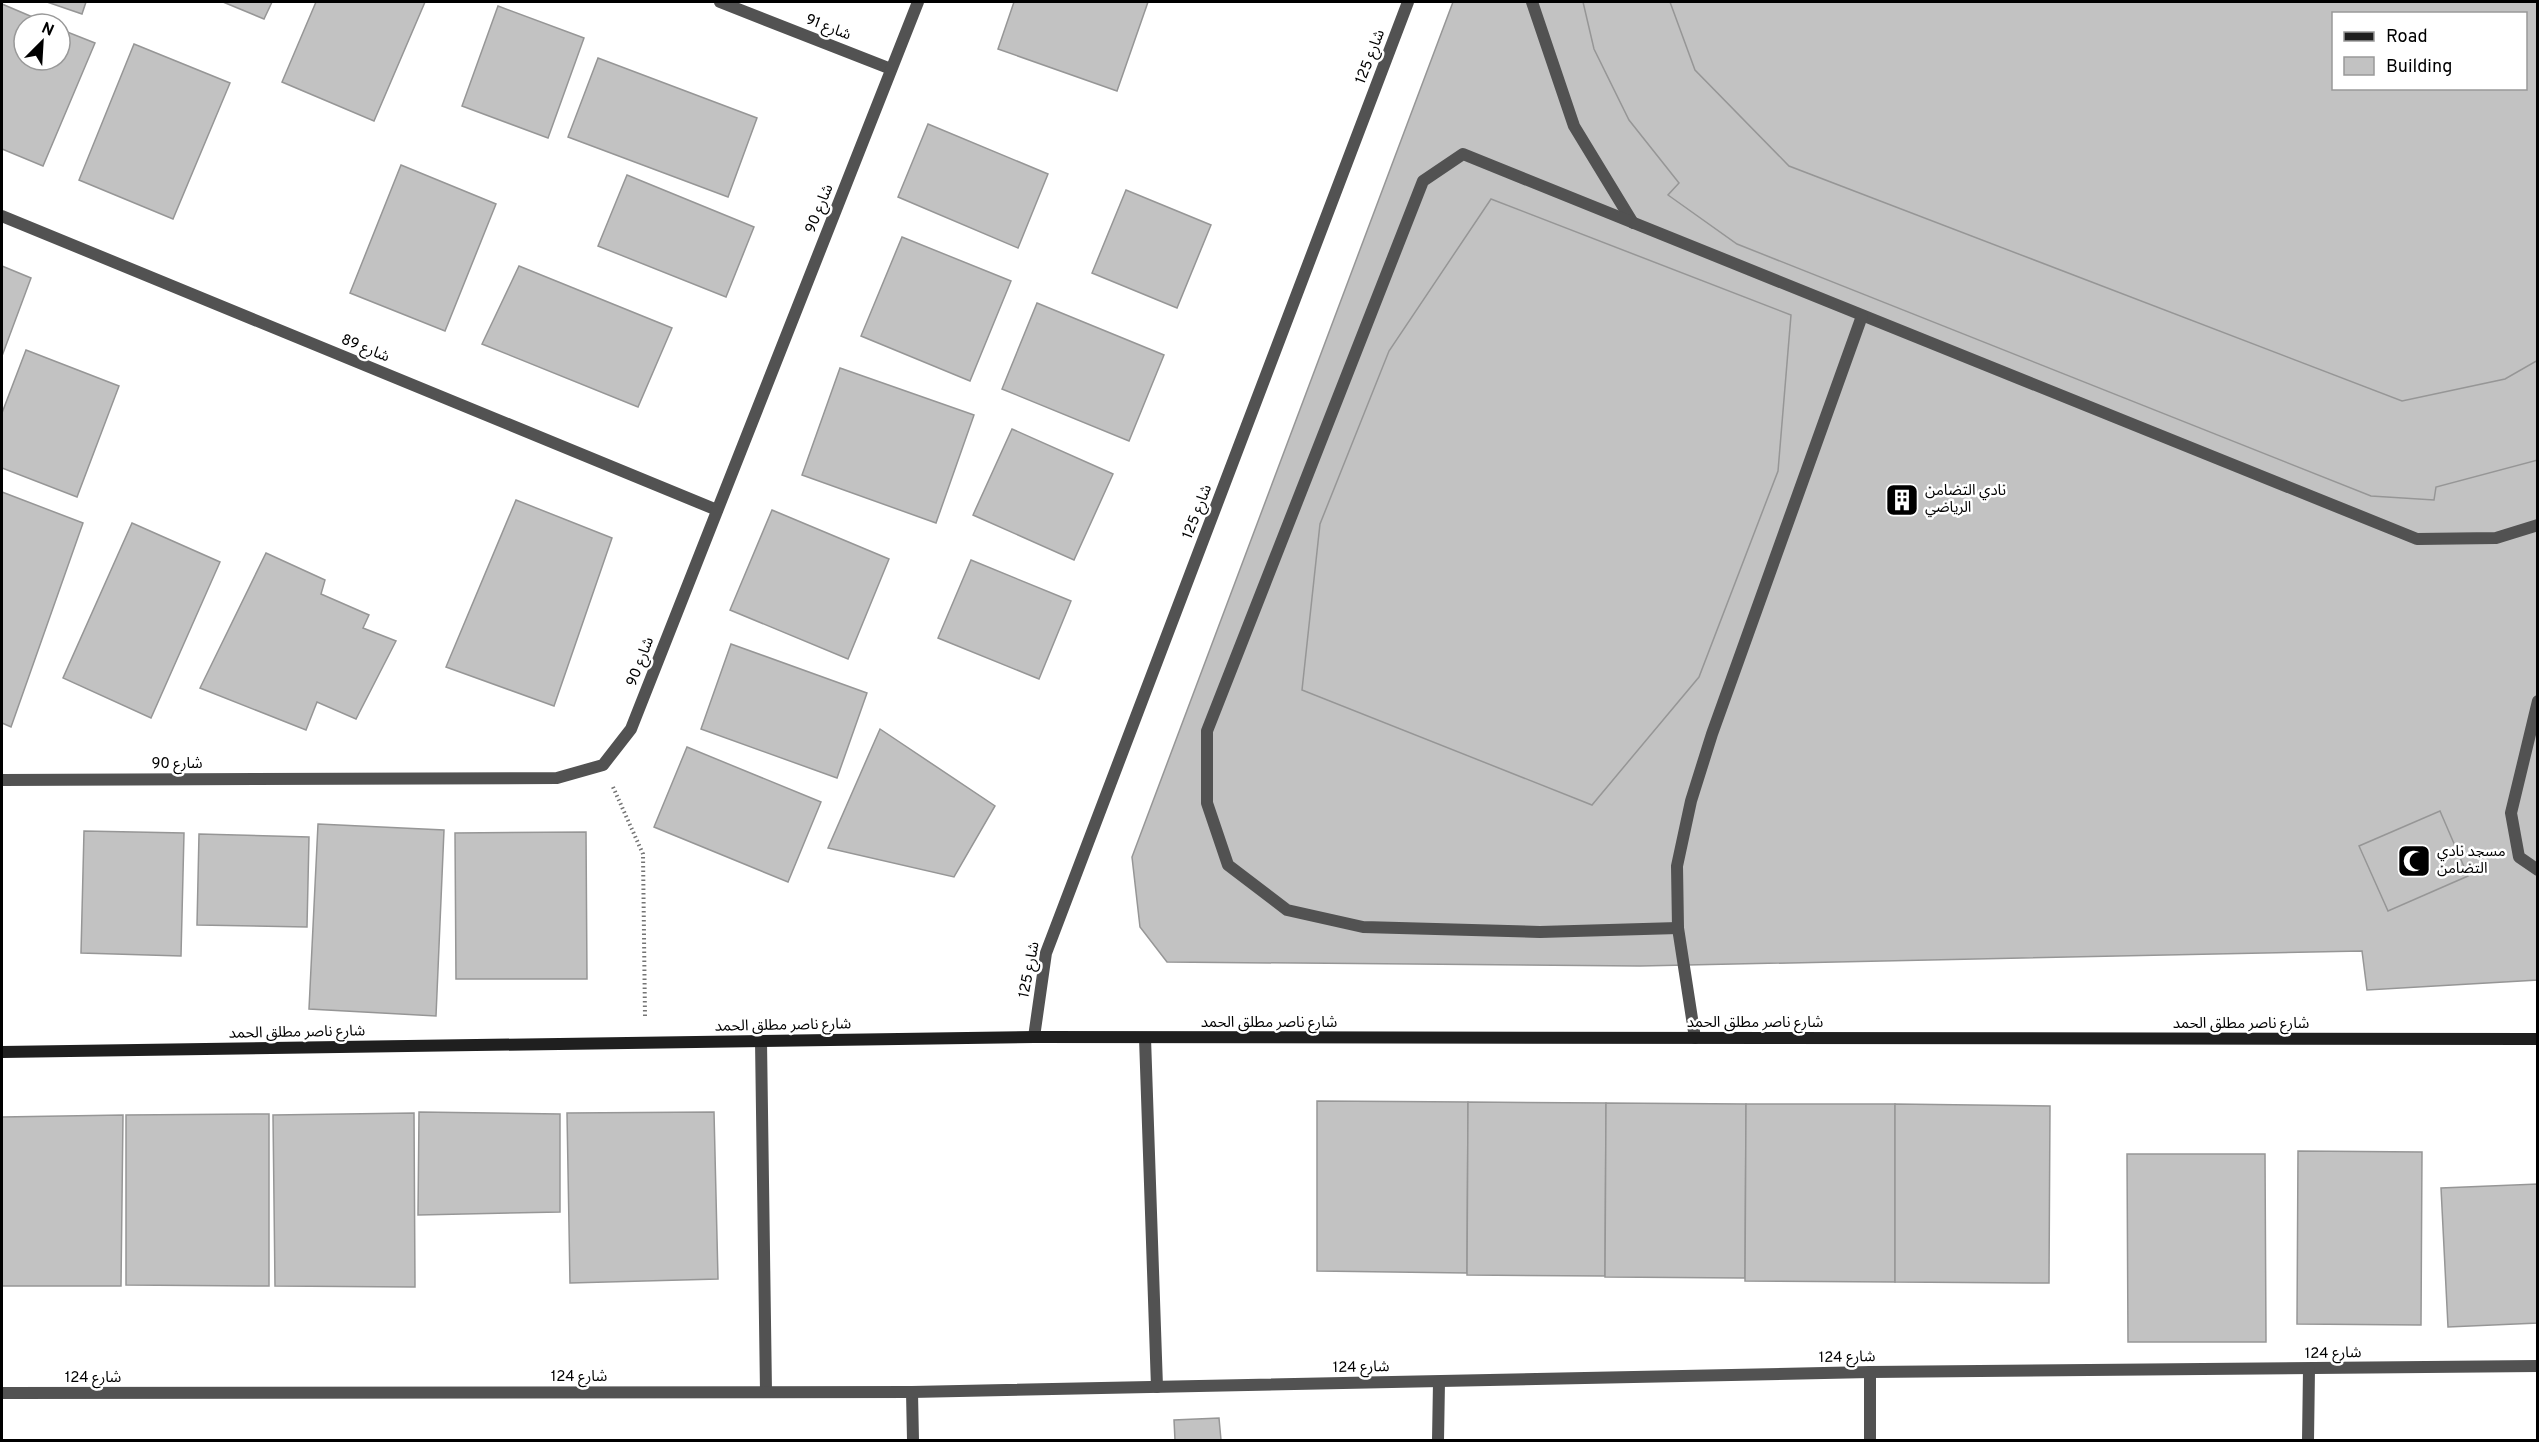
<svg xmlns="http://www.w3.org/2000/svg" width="2539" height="1442" font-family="Overpass,'Noto Sans Arabic',sans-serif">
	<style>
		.building { fill: #c2c2c2; stroke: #969696; stroke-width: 1.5; fill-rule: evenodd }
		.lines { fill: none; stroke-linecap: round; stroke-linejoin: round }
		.path { stroke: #747474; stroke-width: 4; stroke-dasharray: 1.5 3; stroke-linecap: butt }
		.lane { stroke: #525252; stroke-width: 12 }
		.street { stroke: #525252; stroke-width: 12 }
		.secondary { stroke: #1f1f1f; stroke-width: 12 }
		.labels { text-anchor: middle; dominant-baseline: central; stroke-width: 5; stroke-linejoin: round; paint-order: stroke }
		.street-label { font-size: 15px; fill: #000; stroke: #fff }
		.poi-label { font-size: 15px; fill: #000; stroke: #fff; text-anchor: start }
	</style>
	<rect width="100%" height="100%" fill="#fff"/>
	<g class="building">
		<polygon points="47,2 86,2 82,14"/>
		<polygon points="223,2 272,2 264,19"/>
		<polygon points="316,2 425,2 374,121 282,82"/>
		<polygon points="1014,2 1148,2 1117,91 998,49"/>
		<path d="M1453,2H2538V980L2367,990L2362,951L1640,966L1167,962L1140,927L1132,857ZM2334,14H2526V88H2334Z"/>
		<polygon points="1583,2 1670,2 1695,70 1789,166 2402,401 2505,379 2538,360 2538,460 2436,487 2434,500 2371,496 1737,244 1668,195 1679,183 1629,120 1594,49"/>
		<polygon points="2,4 49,24 24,24 24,60 60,60 60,29 95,43 43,166 2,149"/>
		<polygon points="498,6 584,38 548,138 462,106"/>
		<polygon points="134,44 230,83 173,219 79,180"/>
		<polygon points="598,58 757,118 728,197 568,137"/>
		<polygon points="928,124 1048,174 1018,248 898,197"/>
		<polygon points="401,165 496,204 445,331 350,293"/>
		<polygon points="627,175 754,227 726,297 598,246"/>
		<polygon points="1126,190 1211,225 1177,308 1092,273"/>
		<polygon points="1491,199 1791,315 1778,471 1699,677 1592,805 1302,690 1320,524 1389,351"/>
		<polygon points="902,237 1011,281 970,381 861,336"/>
		<polygon points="2,266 31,278 2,356"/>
		<polygon points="519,266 672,328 638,407 482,344"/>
		<polygon points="1037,303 1164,355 1129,441 1002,389"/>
		<polygon points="26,350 119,386 77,497 2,468 2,413"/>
		<polygon points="840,368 974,415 936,523 802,475"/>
		<polygon points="1012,429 1113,474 1074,560 973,515"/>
		<polygon points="2,492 83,523 11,727 2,723"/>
		<polygon points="516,500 612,538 554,706 446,667"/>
		<polygon points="772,510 889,559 848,659 730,610"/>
		<polygon points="132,523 220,562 151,718 63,678"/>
		<polygon points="266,553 325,580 321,594 369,615 363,628 396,641 356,719 317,702 306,730 200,688"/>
		<polygon points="971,560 1071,601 1039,679 938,638"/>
		<polygon points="731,644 867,693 837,778 701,729"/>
		<polygon points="880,729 995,806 954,877 828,848"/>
		<polygon points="687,747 821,802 788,882 654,827"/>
		<polygon points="2440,811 2468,876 2388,911 2359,846"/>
		<polygon points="318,824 444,830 436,1016 309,1009"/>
		<polygon points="84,831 184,833 181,956 81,953"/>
		<polygon points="586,832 587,979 456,979 455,833"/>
		<polygon points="199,834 309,837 307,927 197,925"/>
		<polygon points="1317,1101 1468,1102 1467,1273 1317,1271"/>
		<polygon points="1468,1102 1606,1103 1605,1276 1467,1275"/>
		<polygon points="1606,1103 1746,1104 1745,1278 1605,1277"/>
		<polygon points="1746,1104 1895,1104 1895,1282 1745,1281"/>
		<polygon points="1895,1104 2050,1106 2049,1283 1895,1282"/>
		<polygon points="419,1112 560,1114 560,1212 418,1215"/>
		<polygon points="714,1112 718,1279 570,1283 567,1113"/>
		<polygon points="414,1113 415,1287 275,1286 273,1115"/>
		<polygon points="269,1114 269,1286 126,1285 126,1115"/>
		<polygon points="123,1115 121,1286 2,1286 2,1117"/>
		<polygon points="2298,1151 2422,1152 2421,1325 2297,1324"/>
		<polygon points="2127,1154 2265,1154 2266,1342 2128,1342"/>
		<polygon points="2538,1184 2538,1323 2448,1327 2441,1188"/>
		<polygon points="1219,1418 1221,1440 1175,1440 1174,1420"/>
	</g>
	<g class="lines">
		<polyline class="path" points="613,787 643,854 645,1017"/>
		<g class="lane">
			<polyline points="1532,2 1574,126 1633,223"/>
			<polyline points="2538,701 2511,813 2519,857 2538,870"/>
			<polyline points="1678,928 1540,932 1363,927 1287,910 1228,865 1207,803 1207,731 1423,181 1463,154 2417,539 2496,538 2538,525"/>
			<polyline points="1695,1038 1678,928 1677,866 1691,801 1712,734 1862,316"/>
			<polyline points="761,1041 766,1392"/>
		</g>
		<g class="street">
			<polyline points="720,2 891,69"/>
			<polyline points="2,216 717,510"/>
			<polyline points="2,780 557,778 603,765 631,729 918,2"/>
			<polyline points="1034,1037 1046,953 1408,2"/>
			<polyline points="1145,1038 1157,1387"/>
			<polyline points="912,1392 913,1440"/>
			<polyline points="2,1393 912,1392 1870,1372 2538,1366"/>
			<polyline points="1438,1440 1439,1382"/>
			<polyline points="1870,1440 1870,1372"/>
			<polyline points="2308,1440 2309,1369"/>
		</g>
		<polyline class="secondary" points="2,1052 1034,1037 2538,1039"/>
	</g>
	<defs>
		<symbol id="building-square" viewBox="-11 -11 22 22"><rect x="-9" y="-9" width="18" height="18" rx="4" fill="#000" stroke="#fff"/><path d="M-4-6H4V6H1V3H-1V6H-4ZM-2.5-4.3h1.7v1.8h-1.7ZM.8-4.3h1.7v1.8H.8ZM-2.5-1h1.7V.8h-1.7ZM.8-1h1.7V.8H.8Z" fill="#fff"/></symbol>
		<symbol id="mosque-square" viewBox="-11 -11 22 22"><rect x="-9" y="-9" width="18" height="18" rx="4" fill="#000" stroke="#fff"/><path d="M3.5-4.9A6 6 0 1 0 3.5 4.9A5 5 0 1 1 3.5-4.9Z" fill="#fff"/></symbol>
	</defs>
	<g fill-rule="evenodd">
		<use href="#building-square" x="1883" y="481" width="38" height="38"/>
		<use href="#mosque-square" x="2395" y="842" width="38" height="38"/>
	</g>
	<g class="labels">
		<g class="street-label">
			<text transform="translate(828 28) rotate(21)">شارع 91</text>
			<text transform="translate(1371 57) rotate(-69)">شارع 125</text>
			<text transform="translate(820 209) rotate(-68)">شارع 90</text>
			<text transform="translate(365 349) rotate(22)">شارع 89</text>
			<text transform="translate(1198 512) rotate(-69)">شارع 125</text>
			<text transform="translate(641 662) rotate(-69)">شارع 90</text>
			<text x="177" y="764">شارع 90</text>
			<text transform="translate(1030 970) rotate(-79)">شارع 125</text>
			<text x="1269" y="1023">شارع ناصر مطلق الحمد</text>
			<text x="1755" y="1023">شارع ناصر مطلق الحمد</text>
			<text x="2241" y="1024">شارع ناصر مطلق الحمد</text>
			<text transform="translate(783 1026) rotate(-1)">شارع ناصر مطلق الحمد</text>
			<text transform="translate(297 1033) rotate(-1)">شارع ناصر مطلق الحمد</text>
			<text transform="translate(2333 1354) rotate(-1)">شارع 124</text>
			<text transform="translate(1847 1358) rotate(-1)">شارع 124</text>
			<text transform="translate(1361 1368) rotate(-1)">شارع 124</text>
			<text x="579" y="1377">شارع 124</text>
			<text x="93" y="1378">شارع 124</text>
		</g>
		<g class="poi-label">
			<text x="1925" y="491">نادي التضامن<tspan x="1925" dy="17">الرياضي</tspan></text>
			<text x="2437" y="852">مسجد نادي<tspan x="2437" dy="17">التضامن</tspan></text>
		</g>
	</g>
	<rect width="2539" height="1442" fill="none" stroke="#000000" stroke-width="6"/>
	<rect x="2332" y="12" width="195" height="78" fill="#ffffff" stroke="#999999" stroke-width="1.5"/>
	<rect x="2344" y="32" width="30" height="9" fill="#1f1f1f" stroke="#999999" stroke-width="1.5"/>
	<text x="2386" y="42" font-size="18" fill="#000000">Road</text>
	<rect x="2344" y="57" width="30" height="18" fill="#c2c2c2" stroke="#999999" stroke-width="1.5"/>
	<text x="2386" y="72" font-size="18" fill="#000000">Building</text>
	<g transform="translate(42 42) rotate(24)"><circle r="28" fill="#ffffff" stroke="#999999" stroke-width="1.5"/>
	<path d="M0-4.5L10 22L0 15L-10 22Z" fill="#000000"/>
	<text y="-9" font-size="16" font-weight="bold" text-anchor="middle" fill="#000000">N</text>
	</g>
</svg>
